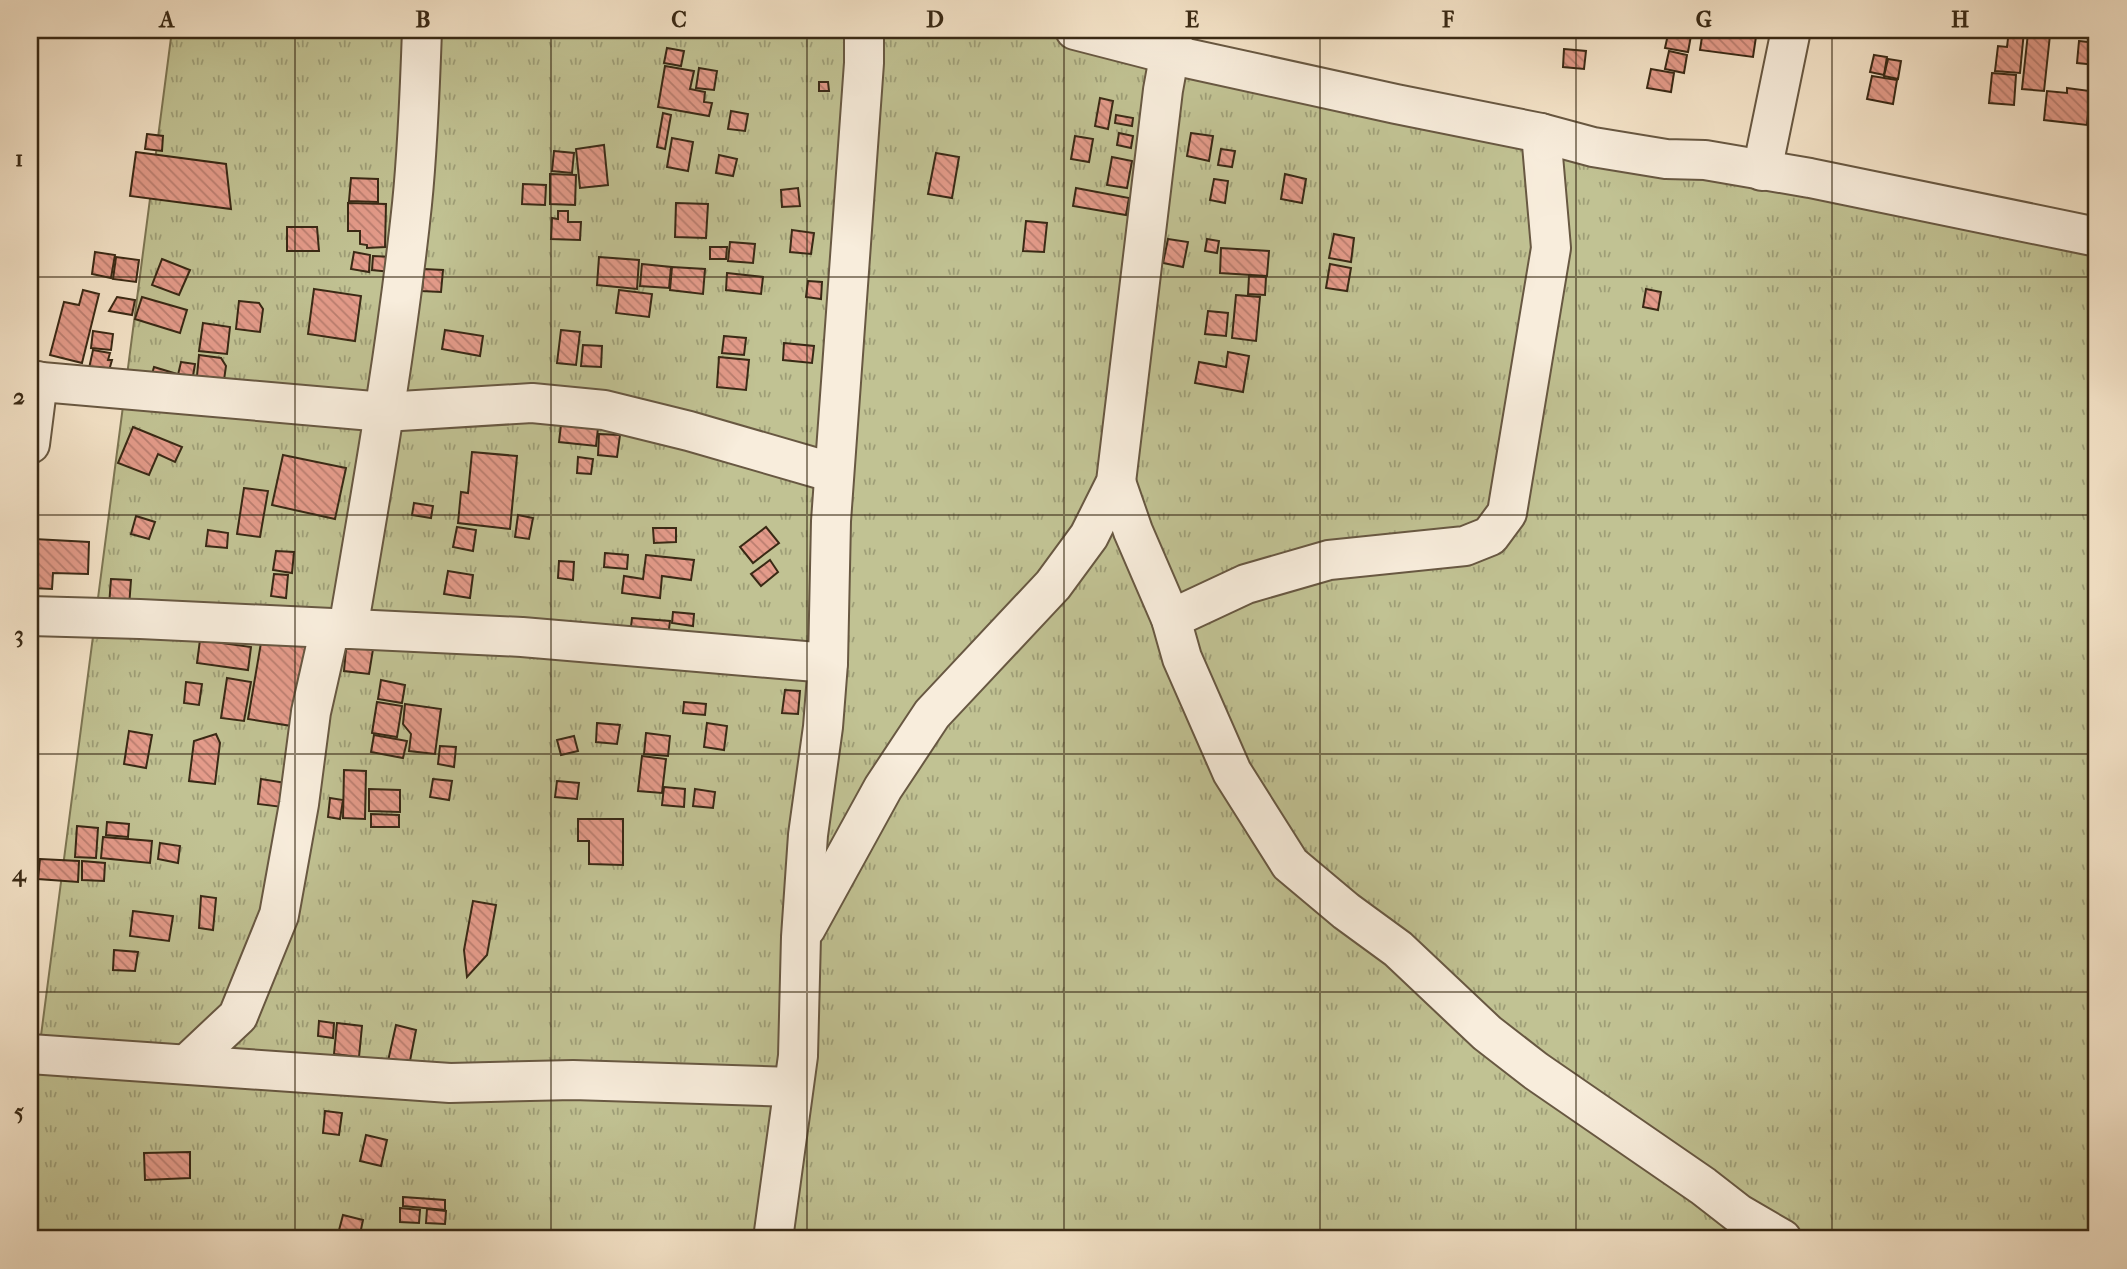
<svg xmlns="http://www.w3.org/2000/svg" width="2127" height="1269" font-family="'IM FELL French Canon',serif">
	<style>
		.grass { fill: url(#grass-tufts); stroke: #7d7654; stroke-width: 2 }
		.building { fill: url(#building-back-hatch); stroke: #392915; stroke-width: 2 }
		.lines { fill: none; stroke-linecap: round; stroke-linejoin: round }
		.minor-casing { stroke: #685842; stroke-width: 42 }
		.minor { stroke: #f8eddc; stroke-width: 38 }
		.grid { fill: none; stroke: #392915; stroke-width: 2; stroke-opacity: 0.55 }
		.neatline { fill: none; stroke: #392915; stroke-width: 2.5 }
		.grid-label { font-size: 23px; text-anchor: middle; font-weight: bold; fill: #392915 }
	</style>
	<defs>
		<pattern id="grass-tufts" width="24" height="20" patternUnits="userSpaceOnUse" patternTransform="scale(1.75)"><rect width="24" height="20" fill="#c1c293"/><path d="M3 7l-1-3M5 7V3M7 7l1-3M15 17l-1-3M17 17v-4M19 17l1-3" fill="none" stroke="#9e9e77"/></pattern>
		<pattern id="building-back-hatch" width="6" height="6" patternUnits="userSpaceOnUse" patternTransform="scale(1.75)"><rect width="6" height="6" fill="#e49b8a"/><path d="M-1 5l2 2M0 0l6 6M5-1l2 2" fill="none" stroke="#ba7e70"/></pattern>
	</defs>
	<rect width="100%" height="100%" fill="#f5e4c9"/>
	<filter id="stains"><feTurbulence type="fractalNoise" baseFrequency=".00286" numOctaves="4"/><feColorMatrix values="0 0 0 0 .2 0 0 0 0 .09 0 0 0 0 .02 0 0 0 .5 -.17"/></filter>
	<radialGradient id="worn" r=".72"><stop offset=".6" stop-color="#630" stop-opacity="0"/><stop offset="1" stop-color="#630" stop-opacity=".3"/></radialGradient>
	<polygon class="grass" points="172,30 1039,30 2097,250 2097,1239 30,1239 30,1120"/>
	<g class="building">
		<polygon points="686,30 715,30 714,35"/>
		<polygon points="1669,30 1692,30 1688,52 1665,48"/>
		<polygon points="1703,30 1757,30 1753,57 1700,50"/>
		<polygon points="2009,30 2024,31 2020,73 1995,71 1998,46 2007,47"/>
		<polygon points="2028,33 2050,35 2044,91 2022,89"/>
		<polygon points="2079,41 2097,43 2097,65 2077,63"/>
		<polygon points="667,48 684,51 681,66 664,63"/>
		<polygon points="1564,49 1586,51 1584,69 1563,67"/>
		<polygon points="1669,51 1687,55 1684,73 1665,69"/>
		<polygon points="1874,55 1887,57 1884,75 1870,72"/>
		<polygon points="1888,59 1901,61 1898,79 1884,76"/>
		<polygon points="665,66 694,71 690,89 705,92 704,102 712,103 709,116 658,107"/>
		<polygon points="699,68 717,71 714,90 696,88"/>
		<polygon points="1651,69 1674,73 1671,92 1647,88"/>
		<polygon points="1992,73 2016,75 2014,105 1989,103"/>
		<polygon points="1872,76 1897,80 1893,104 1867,99"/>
		<polygon points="819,82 828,82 829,91 819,91"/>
		<polygon points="2067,88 2090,91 2087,125 2044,120 2047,91 2067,93"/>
		<polygon points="1100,98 1113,101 1108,129 1095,126"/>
		<polygon points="731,111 748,114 745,131 728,129"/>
		<polygon points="663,113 671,115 665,149 657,147"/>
		<polygon points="1116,115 1133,118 1132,126 1115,123"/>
		<polygon points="1119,133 1133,136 1131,148 1117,145"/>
		<polygon points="1191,133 1213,136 1209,161 1187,156"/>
		<polygon points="147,134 163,136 162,151 145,149"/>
		<polygon points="1075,136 1093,139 1089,162 1071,159"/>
		<polygon points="672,138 693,142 688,171 667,167"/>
		<polygon points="604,145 608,185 580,188 576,149"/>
		<polygon points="1221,149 1235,151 1232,167 1218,165"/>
		<polygon points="554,151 574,153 572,173 552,171"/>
		<polygon points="136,152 226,164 231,209 130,196"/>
		<polygon points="936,153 959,157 952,198 928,194"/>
		<polygon points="719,155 737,159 733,176 716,173"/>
		<polygon points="1112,157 1132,161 1127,188 1107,185"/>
		<polygon points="550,174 576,175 575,205 550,204"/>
		<polygon points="1285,174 1306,179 1302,203 1281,199"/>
		<polygon points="351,178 378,179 378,202 349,201"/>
		<polygon points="1214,179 1228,181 1225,203 1210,200"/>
		<polygon points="523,184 546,185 545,205 522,204"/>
		<polygon points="798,188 800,206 782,207 781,190"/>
		<polygon points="1076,188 1129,198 1126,215 1073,206"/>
		<polygon points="348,203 386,204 385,247 367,248 367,245 360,244 360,231 348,231"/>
		<polygon points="676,203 708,204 706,238 675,237"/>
		<polygon points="558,211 568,211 568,222 581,222 580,240 551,239 552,218 558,219"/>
		<polygon points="1026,221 1047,223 1044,252 1023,251"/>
		<polygon points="287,227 317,227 319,251 287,251"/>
		<polygon points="792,230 814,233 811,254 790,252"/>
		<polygon points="1334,234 1354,238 1351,262 1329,258"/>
		<polygon points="1168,239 1188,242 1183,267 1163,263"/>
		<polygon points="1207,239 1219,241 1217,253 1205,251"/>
		<polygon points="730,242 755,244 753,263 728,261"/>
		<polygon points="710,247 727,247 726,259 710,259"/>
		<polygon points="1221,248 1269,251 1267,276 1220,273"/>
		<polygon points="95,252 115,255 111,278 92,274"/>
		<polygon points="354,252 370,255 369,272 351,269"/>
		<polygon points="373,256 392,257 391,272 372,270"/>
		<polygon points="116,257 139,260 136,282 113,279"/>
		<polygon points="599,257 639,260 637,289 597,285"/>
		<polygon points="162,259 190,270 179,295 152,285"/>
		<polygon points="642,264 671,267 669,288 640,286"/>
		<polygon points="1330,264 1351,268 1347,291 1326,288"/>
		<polygon points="672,267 705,269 703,294 670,290"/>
		<polygon points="424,269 443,270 441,292 422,291"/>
		<polygon points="727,273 763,277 761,294 726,290"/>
		<polygon points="1249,276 1266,277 1265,295 1248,294"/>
		<polygon points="808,281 822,282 821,299 806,297"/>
		<polygon points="314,289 361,296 355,341 308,334"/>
		<polygon points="1646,289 1661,292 1658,310 1643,307"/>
		<polygon points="83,290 99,294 82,363 50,355 64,302 79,305"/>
		<polygon points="619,290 652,294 649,317 616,313"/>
		<polygon points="1236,295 1260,297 1256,341 1232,338"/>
		<polygon points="117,297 135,300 132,315 109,311"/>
		<polygon points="142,297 187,310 180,333 135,319"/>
		<polygon points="239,301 259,303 263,309 260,332 236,329"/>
		<polygon points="1208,311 1228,313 1226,336 1205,334"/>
		<polygon points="203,323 230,327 227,354 199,351"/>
		<polygon points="445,330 483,336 480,356 442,349"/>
		<polygon points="561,330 580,332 576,365 557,363"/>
		<polygon points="93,331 113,334 111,350 91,348"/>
		<polygon points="724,336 746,338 744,355 722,353"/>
		<polygon points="784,343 814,346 812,363 783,360"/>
		<polygon points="583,345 602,346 601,367 581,366"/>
		<polygon points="93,350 110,353 108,360 112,360 108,374 88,373"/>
		<polygon points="1228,352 1249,356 1243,392 1195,383 1199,362 1226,367"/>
		<polygon points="199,355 221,358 226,366 224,380 197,376"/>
		<polygon points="719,357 749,360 746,390 717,387"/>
		<polygon points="181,362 195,364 192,382 177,379"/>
		<polygon points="154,367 177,374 173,388 150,381"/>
		<polygon points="561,425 598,428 596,446 559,442"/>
		<polygon points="133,427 182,447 175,462 158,454 149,475 118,463"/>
		<polygon points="599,434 620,435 617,457 598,455"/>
		<polygon points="472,452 517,456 510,529 458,523 461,492 468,493"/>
		<polygon points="283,455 346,468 335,519 272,505"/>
		<polygon points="578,457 593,459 591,474 577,473"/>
		<polygon points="244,488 268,491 260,537 237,534"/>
		<polygon points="414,503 433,506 431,518 412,515"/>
		<polygon points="518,515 533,518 529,539 515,537"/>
		<polygon points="136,516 155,522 149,539 131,534"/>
		<polygon points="457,527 476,530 473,551 453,547"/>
		<polygon points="766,527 779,543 753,563 740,547"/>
		<polygon points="653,528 676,528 676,542 654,543"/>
		<polygon points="208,530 228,533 227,548 206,546"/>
		<polygon points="34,539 89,542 88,574 53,573 52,589 32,588"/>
		<polygon points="276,551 294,552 292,573 273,570"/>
		<polygon points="605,553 628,555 627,569 604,567"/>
		<polygon points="646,555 694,560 691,580 662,576 660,598 622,593 624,576 643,579"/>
		<polygon points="770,560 778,572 761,586 751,574"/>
		<polygon points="559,561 574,562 573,580 558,578"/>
		<polygon points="448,571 473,575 470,598 444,594"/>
		<polygon points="274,574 288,575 286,598 271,596"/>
		<polygon points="111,579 131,580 129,607 109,606"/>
		<polygon points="673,612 694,614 693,626 672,623"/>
		<polygon points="632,618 670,621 668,637 630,635"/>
		<polygon points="262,637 312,646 298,727 248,719"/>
		<polygon points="347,638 374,643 369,674 344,671"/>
		<polygon points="200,640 251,647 248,670 197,663"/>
		<polygon points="227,678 251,682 244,721 221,718"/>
		<polygon points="381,680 405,685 402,703 378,699"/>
		<polygon points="186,682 202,684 199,705 184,703"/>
		<polygon points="785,690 800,691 798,714 782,713"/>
		<polygon points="377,702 402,706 397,737 372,733"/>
		<polygon points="684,702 706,704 705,715 683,713"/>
		<polygon points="405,704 441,709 435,754 409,751 411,734 403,724"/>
		<polygon points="597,723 620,725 617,744 596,742"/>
		<polygon points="707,723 727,726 724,750 704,747"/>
		<polygon points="129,731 152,735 146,768 124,764"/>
		<polygon points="646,733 670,736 668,756 644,754"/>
		<polygon points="216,734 220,743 215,784 189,781 194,741"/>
		<polygon points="374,735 407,741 403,758 371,752"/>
		<polygon points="574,736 578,751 561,755 557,740"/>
		<polygon points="440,746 456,747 454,767 438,764"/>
		<polygon points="642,756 666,759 662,793 638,791"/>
		<polygon points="344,770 366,771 365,819 343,818"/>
		<polygon points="261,779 286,783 282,807 258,804"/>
		<polygon points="433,779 452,781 449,800 430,797"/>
		<polygon points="557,781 579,783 577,799 555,797"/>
		<polygon points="664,787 685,789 684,807 662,805"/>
		<polygon points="369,789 400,790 400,812 369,811"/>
		<polygon points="695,789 715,792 713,808 693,806"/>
		<polygon points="330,798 343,800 340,819 328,817"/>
		<polygon points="371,814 399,815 399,827 371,827"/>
		<polygon points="578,819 623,819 623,865 589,864 589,841 578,841"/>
		<polygon points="107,822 129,824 128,837 106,835"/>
		<polygon points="77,826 98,828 96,858 75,857"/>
		<polygon points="103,837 152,841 150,863 101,858"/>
		<polygon points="160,843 180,846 178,863 158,859"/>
		<polygon points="40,859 79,861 78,882 38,879"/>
		<polygon points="82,861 105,863 104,881 82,880"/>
		<polygon points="201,896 216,898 213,930 199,928"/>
		<polygon points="473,901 496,905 487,955 467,977 464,950"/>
		<polygon points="133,911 173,916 169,941 130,936"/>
		<polygon points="114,950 138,952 135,971 113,970"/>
		<polygon points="319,1021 334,1023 333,1038 318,1036"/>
		<polygon points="337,1023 362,1026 359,1057 334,1054"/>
		<polygon points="396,1025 416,1030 409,1066 388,1061"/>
		<polygon points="325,1111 342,1113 339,1135 323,1133"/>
		<polygon points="366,1135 387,1140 381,1166 360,1161"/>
		<polygon points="190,1152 190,1178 145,1180 144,1153"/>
		<polygon points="403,1197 445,1200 445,1210 403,1206"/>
		<polygon points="400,1208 420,1210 419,1223 400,1222"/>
		<polygon points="427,1209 446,1211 445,1224 426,1223"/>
		<polygon points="343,1215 363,1220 359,1239 338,1234"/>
	</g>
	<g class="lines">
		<defs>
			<g id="minor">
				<polyline points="1075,30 1168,54 1396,104 1541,133 1593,147 1666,159 1705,160 1810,178 2097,237"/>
				<polyline points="1762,171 1791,30"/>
				<polyline points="30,381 384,412 532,403 604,410 689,431 834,473"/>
				<polyline points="30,444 38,381"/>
				<polyline points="1116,482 1133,531 1171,619 1182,658 1232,772 1290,864 1346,911 1398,949 1487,1033 1536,1071 1703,1186 1739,1214 1782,1239"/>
				<polyline points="30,616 140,619 522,637 828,663"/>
				<polyline points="1171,619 1246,584 1329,560 1465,546 1490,536 1507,513 1551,248 1541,133"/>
				<path d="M348,629C372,488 397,347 412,204C418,146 420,88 422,30"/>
				<polyline points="806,928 883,788 932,714 1053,585 1089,536 1116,482 1163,90 1174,30"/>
				<polyline points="30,1054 450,1083 573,1080 793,1087"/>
				<polyline points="187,1064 238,1016 279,915 299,804 311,712 330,628"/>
				<polyline points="773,1239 798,1056 801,937 808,835 823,727 828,663 831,521 864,63 864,30"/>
			</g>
		</defs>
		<use href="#minor" class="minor-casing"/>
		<use href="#minor" class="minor"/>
	</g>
	<path class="grid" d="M295,30V1239M551,30V1239M807,30V1239M1064,30V1239M1320,30V1239M1576,30V1239M1832,30V1239M30,277H2097M30,515H2097M30,754H2097M30,992H2097"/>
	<rect width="2127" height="1269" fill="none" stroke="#f5e4c9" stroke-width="77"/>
	<rect x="38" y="38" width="2050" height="1192" class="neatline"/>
	<g class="grid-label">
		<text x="167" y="27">A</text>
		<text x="423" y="27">B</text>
		<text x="679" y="27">C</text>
		<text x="935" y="27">D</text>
		<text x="1192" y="27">E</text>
		<text x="1448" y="27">F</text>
		<text x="1704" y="27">G</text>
		<text x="1960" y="27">H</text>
		<text x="19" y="166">1</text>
		<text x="19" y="404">2</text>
		<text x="19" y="642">3</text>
		<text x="19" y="881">4</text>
		<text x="19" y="1119">5</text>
	</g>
	<rect width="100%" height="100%" filter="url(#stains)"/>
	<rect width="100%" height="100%" fill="url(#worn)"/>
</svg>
